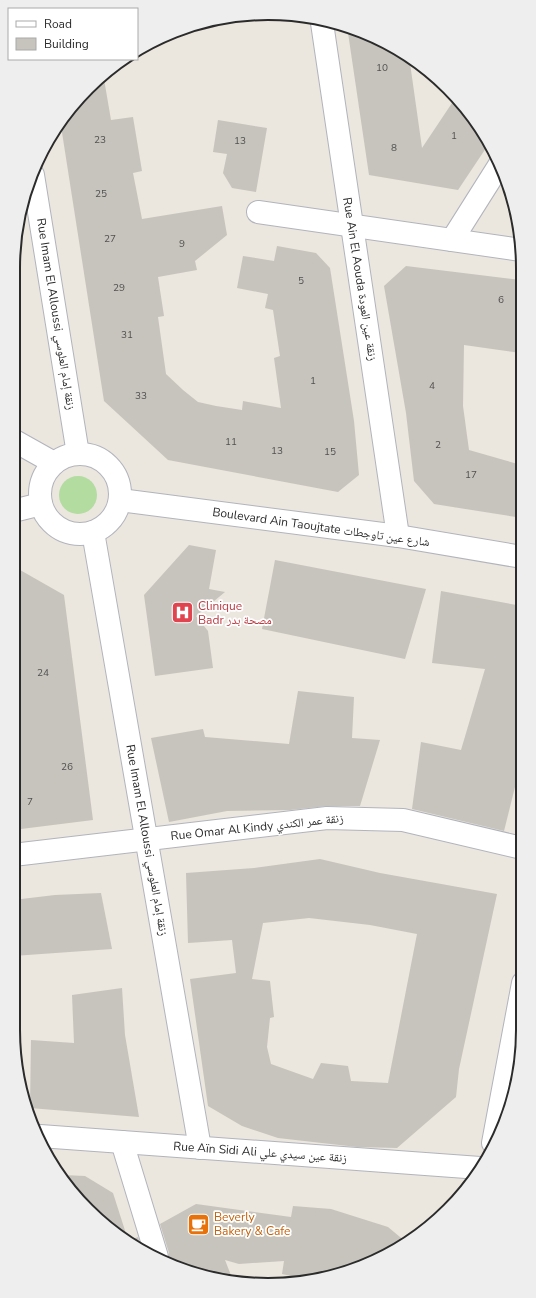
<svg xmlns="http://www.w3.org/2000/svg" width="536" height="1298" font-family="'Nunito Sans','Noto Naskh Arabic',sans-serif">
	<style>
		.green { fill: #b2dca0 }
		.building { fill: #c7c4bd; fill-rule: evenodd }
		.lines { fill: none; stroke-linecap: round; stroke-linejoin: round }
		.minor-casing { stroke: #b2b4bd; stroke-width: 24 }
		.minor { stroke: #fff; stroke-width: 22 }
		.labels { text-anchor: middle; dominant-baseline: central; stroke-width: 3.5; stroke-linejoin: round; paint-order: stroke }
		.number-label { font-size: 10px; fill: #525150 }
		.street-label { font-size: 12px; fill: #2b2b2b; stroke: #fff }
		.health-label { font-size: 12px; fill: #be3a42; stroke: #fff; text-anchor: start }
		.food-label { font-size: 12px; fill: #c56008; stroke: #fff; text-anchor: start }
		.rim { fill: none; stroke: #2b2b2b; stroke-width: 2 }
	</style>
	<rect width="100%" height="100%" fill="#ebe6de"/>
	<circle class="green" cx="78" cy="495" r="19"/>
	<g class="building">
		<polygon points="347,26 409,56 422,148 456,97 460,100 488,145 458,190 369,175"/>
		<polygon points="104,79 111,120 133,117 142,171 133,173 142,219 222,206 227,235 195,261 197,270 158,277 164,316 158,317 166,374 183,390 198,402 216,406 242,410 243,401 281,408 274,358 280,356 273,310 265,308 268,294 237,288 243,256 274,261 277,246 316,253 330,268 354,421 359,475 338,492 168,460 104,401 61,126 76,100"/>
		<polygon points="218,120 267,128 256,192 232,188 223,173 227,154 213,152"/>
		<polygon points="406,266 521,280 521,353 464,345 463,406 469,450 521,465 522,518 434,504 414,481 406,413 384,286"/>
		<polygon points="189,545 216,550 209,589 225,592 196,616 208,631 213,668 155,676 144,595"/>
		<polygon points="275,560 426,589 405,659 262,629"/>
		<polygon points="13,566 64,595 93,820 13,830 13,773 20,772 13,720"/>
		<polygon points="441,591 522,606 522,759 504,831 412,809 421,742 461,750 485,669 432,663"/>
		<polygon points="298,691 354,697 352,738 380,740 360,806 327,806 290,810 227,811 169,822 151,738 203,729 205,737 289,744"/>
		<path d="M320,859L380,873L497,894L459,1069L456,1097L397,1148L357,1147L278,1138L242,1126L208,1106L190,979L236,973L232,940L188,943L186,873L254,868ZM309,918L370,925L417,934L388,1083L351,1081L348,1066L321,1063L313,1079L271,1064L267,1047L270,1018L274,1017L270,981L252,979L263,923Z"/>
		<polygon points="101,893 112,949 13,956 13,900 55,895"/>
		<polygon points="122,988 125,1035 139,1117 30,1108 31,1040 74,1043 72,995"/>
		<polygon points="63,1175 85,1176 113,1193 128,1240 76,1198"/>
		<polygon points="196,1204 291,1217 293,1206 331,1209 388,1227 406,1242 396,1251 318,1280 309,1280 282,1274 284,1261 239,1264 225,1260 234,1283 169,1261 169,1253 160,1224"/>
		<polygon points="138,1237 142,1251 129,1241"/>
	</g>
	<g class="lines">
		<defs>
			<g id="minor">
				<polyline points="322,23 398,536"/>
				<polyline points="33,175 78,454"/>
				<polyline points="258,212 521,250"/>
				<polyline points="452,240 500,164"/>
				<polyline points="13,440 54,463"/>
				<circle cx="80" cy="494" r="40"/>
				<polyline points="120,500 398,536 522,557"/>
				<polyline points="13,511 41,504"/>
				<polyline points="93,532 200,1148"/>
				<polyline points="13,855 327,818 403,820 522,848"/>
				<polyline points="40,1136 480,1168"/>
				<polyline points="122,1142 157,1257"/>
				<polyline points="493,1143 523,983"/>
			</g>
		</defs>
		<use href="#minor" class="minor-casing"/>
		<use href="#minor" class="minor"/>
	</g>
	<defs>
		<symbol id="hospital-square" viewBox="-11 -11 22 22"><rect x="-9" y="-9" width="18" height="18" rx="4" fill="#e0444e" stroke="#fff"/><path d="M-5-5h3v3.5h4V-5h3V5h-3V1.5h-4V5h-3Z" fill="#fff"/></symbol>
		<symbol id="cafe-square" viewBox="-11 -11 22 22"><rect x="-9" y="-9" width="18" height="18" rx="4" fill="#e8710a" stroke="#fff"/><path d="M-5.5-4.5H6V0H3Q3 3.5 0 3.5H-2.5Q-5.5 3.5-5.5 0ZM3-3.2v2h1.7v-2ZM-6 4.5H4V6H-6Z" fill="#fff"/></symbol>
	</defs>
	<g fill-rule="evenodd">
		<use href="#hospital-square" x="170" y="600" width="25" height="25"/>
		<use href="#cafe-square" x="186" y="1212" width="25" height="25"/>
	</g>
	<g class="labels">
		<g class="number-label">
			<text x="382" y="68">10</text>
			<text x="454" y="136">1</text>
			<text x="100" y="140">23</text>
			<text x="240" y="141">13</text>
			<text x="394" y="148">8</text>
			<text x="101" y="194">25</text>
			<text x="110" y="239">27</text>
			<text x="182" y="244">9</text>
			<text x="301" y="281">5</text>
			<text x="119" y="288">29</text>
			<text x="501" y="300">6</text>
			<text x="127" y="335">31</text>
			<text x="313" y="381">1</text>
			<text x="432" y="386">4</text>
			<text x="141" y="396">33</text>
			<text x="231" y="442">11</text>
			<text x="438" y="445">2</text>
			<text x="277" y="451">13</text>
			<text x="330" y="452">15</text>
			<text x="471" y="475">17</text>
			<text x="43" y="673">24</text>
			<text x="67" y="767">26</text>
			<text x="30" y="802">7</text>
		</g>
		<g class="street-label">
			<text transform="translate(360 279) rotate(81)">Rue Ain El Aouda زنقة عين العودة</text>
			<text transform="translate(56 314) rotate(81)">Rue Imam El Alloussi زنقة إمام العلوسي</text>
			<text transform="translate(321 527) rotate(8)">Boulevard Ain Taoujtate شارع عين تاوجطات</text>
			<text transform="translate(257 827) rotate(-6)">Rue Omar Al Kindy زنقة عمر الكندي</text>
			<text transform="translate(147 840) rotate(80)">Rue Imam El Alloussi زنقة إمام العلوسي</text>
			<text transform="translate(260 1152) rotate(4)">Rue Aïn Sidi Ali زنقة عين سيدي علي</text>
		</g>
		<g class="health-label">
			<text x="198" y="606">Clinique<tspan x="198" dy="14">Badr مصحة بدر</tspan></text>
		</g>
		<g class="food-label">
			<text x="214" y="1217">Beverly<tspan x="214" dy="14">Bakery &amp; Cafe</tspan></text>
		</g>
	</g>
	<path d="M0 0H536V1298H0ZM268 20H268A248 248 0 0 1 516 268V1030A248 248 0 0 1 268 1278H268A248 248 0 0 1 20 1030V268A248 248 0 0 1 268 20Z" fill="#eee" fill-rule="evenodd"/>
	<path class="rim" d="M268 20H268A248 248 0 0 1 516 268V1030A248 248 0 0 1 268 1278H268A248 248 0 0 1 20 1030V268A248 248 0 0 1 268 20Z"/>
	<rect x="8" y="8" width="130" height="52" fill="#ffffff" stroke="#aaaaaa"/>
	<rect x="16" y="21" width="20" height="6" fill="#ffffff" stroke="#aaaaaa"/>
	<text x="44" y="28" font-size="12" fill="#2b2b2b">Road</text>
	<rect x="16" y="38" width="20" height="12" fill="#c7c4bd" stroke="#aaaaaa"/>
	<text x="44" y="48" font-size="12" fill="#2b2b2b">Building</text>
</svg>
